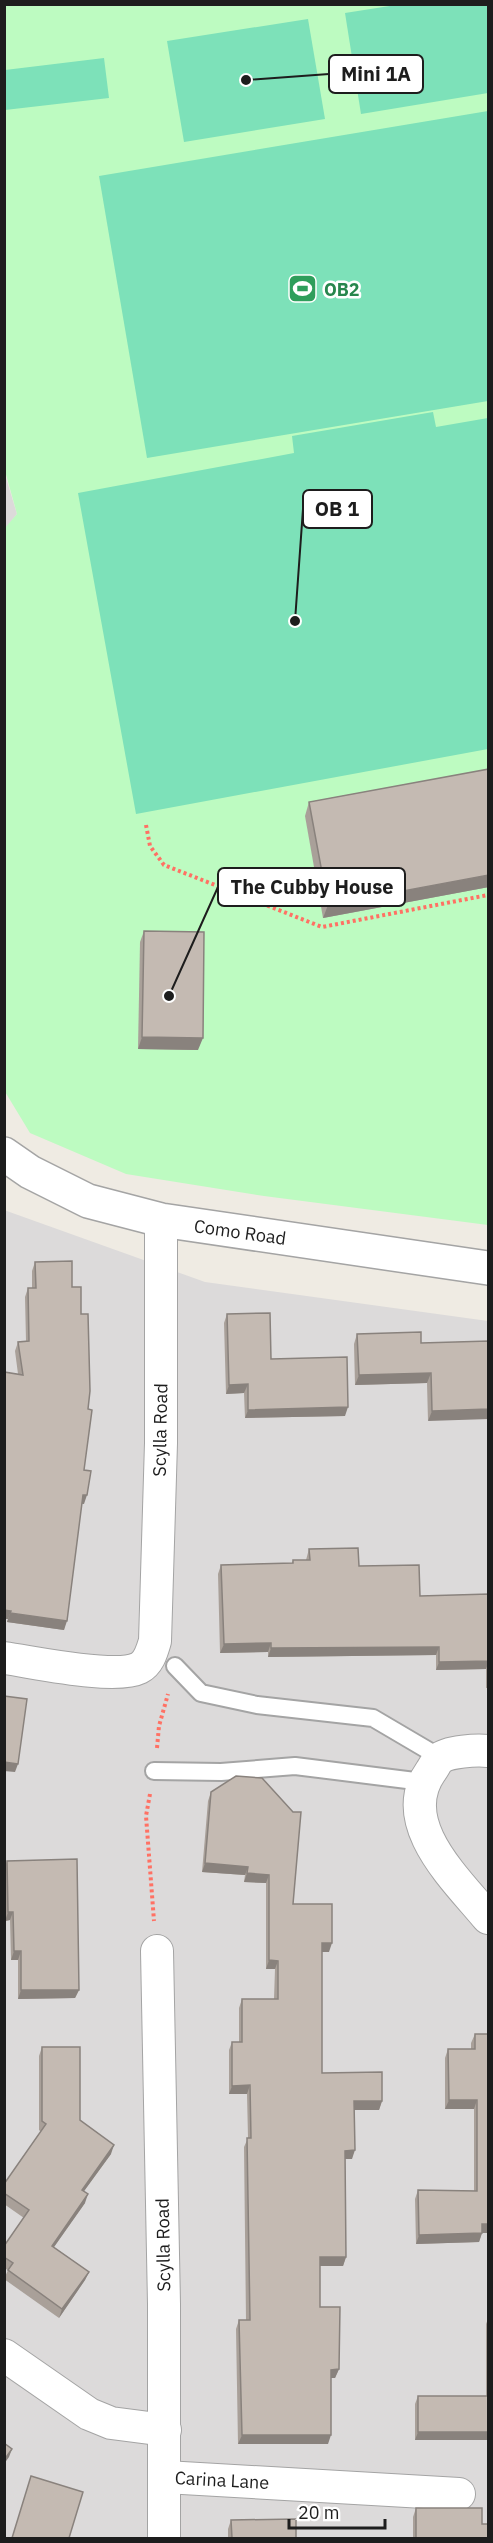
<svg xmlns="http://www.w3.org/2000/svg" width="493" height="2543" font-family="'IBM Plex Sans',sans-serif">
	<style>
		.residential { fill: #dcdada }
		.park { fill: #bdfbc1 }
		.pitch { fill: #7de1b9 }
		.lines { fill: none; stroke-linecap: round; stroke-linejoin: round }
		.service-casing { stroke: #a4a4a4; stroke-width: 20 }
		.minor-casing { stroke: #a4a4a4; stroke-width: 34 }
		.tertiary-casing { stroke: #a4a4a4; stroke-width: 36 }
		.path { stroke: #ff7164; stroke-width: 4; stroke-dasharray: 3 3; stroke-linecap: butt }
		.service { stroke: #fff; stroke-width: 16 }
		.minor { stroke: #fff; stroke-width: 32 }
		.tertiary { stroke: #fff; stroke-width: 33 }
		.wall { fill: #a9a099 }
		.shaded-wall { fill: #89827d }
		.building { fill: #c4bab2; stroke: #89827d; stroke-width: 1.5 }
		.labels { text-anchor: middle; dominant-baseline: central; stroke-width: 5; stroke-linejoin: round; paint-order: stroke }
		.leisure-label { font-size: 18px; font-weight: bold; fill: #27864d; stroke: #fff; text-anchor: start }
		.street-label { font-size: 18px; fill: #1d1d1d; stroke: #fff }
		.leader { fill: none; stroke: #1d1d1d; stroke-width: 2 }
		.callout-dot { fill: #1d1d1d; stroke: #fff; stroke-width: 2 }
		.callout { fill: #fff; stroke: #1d1d1d; stroke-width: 2 }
		.callout-label { font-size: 20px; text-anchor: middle; font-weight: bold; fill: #1d1d1d }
	</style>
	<rect width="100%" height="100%" fill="#efebe3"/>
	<g class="residential">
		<polygon points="4,471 17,514 5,529 4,529"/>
		<polygon points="4,1210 205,1282 488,1321 488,2538 5,2538"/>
	</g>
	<polygon class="park" points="5,5 488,5 488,1225 264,1196 126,1174 30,1133 4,1090 4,529 17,514 5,471"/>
	<g class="pitch">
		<polygon points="396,5 488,5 488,93 361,114 345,13"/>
		<polygon points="308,19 325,119 184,142 167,41"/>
		<polygon points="104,58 109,98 5,110 5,70"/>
		<polygon points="488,111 488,401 147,458 99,176"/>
		<polygon points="433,412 436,427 488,418 488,749 136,814 78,493 294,453 292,436"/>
	</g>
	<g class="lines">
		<defs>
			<g id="service">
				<polyline points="175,1666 201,1693 257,1705 373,1718 441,1758"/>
				<polyline points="154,1771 221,1772 295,1766 423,1782"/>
			</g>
			<g id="minor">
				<path d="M4,1658C34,1662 115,1680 139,1668C149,1663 152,1651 155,1641L161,1443V1220"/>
				<path d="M488,1751C477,1750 448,1751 439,1759C436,1762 434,1767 431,1771C394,1823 457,1880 488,1918"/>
				<polyline points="157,1951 164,2304 164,2538"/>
				<polyline points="4,2355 89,2414 111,2423 165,2430"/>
				<polyline points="165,2477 459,2494"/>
			</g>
			<polyline id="tertiary" points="4,1154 30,1172 88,1201 161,1220 488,1268"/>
		</defs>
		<use href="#service" class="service-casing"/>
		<use href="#minor" class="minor-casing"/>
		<use href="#tertiary" class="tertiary-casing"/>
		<g class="path">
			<polyline points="146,825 150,846 164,865 322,927 488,895"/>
			<polyline points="157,1748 159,1726 168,1694"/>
			<polyline points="150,1794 146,1816 154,1921"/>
		</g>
		<use href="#service" class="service"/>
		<use href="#minor" class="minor"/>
		<use href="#tertiary" class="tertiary"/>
	</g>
	<g class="wall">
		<polygon points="489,769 489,887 323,918 305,816 309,802"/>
		<polygon points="144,931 198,1050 138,1049 140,942"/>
		<polygon points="35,1262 72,1287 81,1314 88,1409 84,1470 84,1504 82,1504 64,1630 7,1622 8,1619 4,1619 4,1372 18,1374 15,1351 18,1342 26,1341 25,1297 28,1288 32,1288 32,1271"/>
		<polygon points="227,1314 271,1359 345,1416 245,1418 244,1393 226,1394 224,1323"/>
		<polygon points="357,1334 421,1343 489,1341 428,1421 427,1383 355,1385 354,1344"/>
		<polygon points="309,1549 359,1566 420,1596 489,1594 489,1688 486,1688 486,1669 436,1670 436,1655 268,1657 268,1652 220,1653 218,1574 221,1565 292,1563 293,1560 306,1560"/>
		<polygon points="211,1792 329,1952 322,1952 322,2073 382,2101 379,2110 354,2110 352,2159 345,2159 346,2257 343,2266 320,2266 320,2307 339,2369 335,2378 331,2378 328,2444 238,2444 236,2329 239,2320 246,2320 244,2147 248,2138 247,2094 229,2094 229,2050 232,2042 239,2042 239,2008 242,1999 274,1999 275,1969 266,1969 266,1883 244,1882 245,1875 202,1872 208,1801"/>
		<polygon points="7,1861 79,1990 75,1998 18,1999 18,1960 11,1960 10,1920 5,1921 4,1869"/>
		<polygon points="475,2034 489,2233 482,2233 479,2242 416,2244 415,2199 418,2190 474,2191 474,2109 445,2109 445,2058 448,2049 471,2049 471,2043"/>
		<polygon points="42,2047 80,2120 111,2154 84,2191 85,2203 54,2247 89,2272 85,2280 59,2318 4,2279 8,2270 4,2268 4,2246 24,2218 4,2204 4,2184 41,2132 39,2130 39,2056"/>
		<polygon points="489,2316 489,2440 415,2440 415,2404 418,2396 486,2396 486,2324"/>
		<polygon points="416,2508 482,2524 489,2538 413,2538 413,2517"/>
		<polygon points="231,2520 296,2538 228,2538 228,2529"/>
	</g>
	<g class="shaded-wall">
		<polygon points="489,875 489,887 323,918 328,905"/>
		<polygon points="142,1037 203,1038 198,1050 138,1049"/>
		<polygon points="431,1373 427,1383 355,1385 359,1375"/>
		<polygon points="248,1384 244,1393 226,1394 229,1385"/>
		<polygon points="348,1407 345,1416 245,1418 248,1410"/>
		<polygon points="489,1409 489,1419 428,1421 432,1411"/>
		<polygon points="83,1495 87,1495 84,1504 80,1503"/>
		<polygon points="4,1610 11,1611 8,1619 4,1619"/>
		<polygon points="10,1613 67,1621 64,1630 7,1622"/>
		<polygon points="271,1643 268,1652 220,1653 224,1644"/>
		<polygon points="439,1647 436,1655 268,1657 271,1648"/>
		<polygon points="489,1661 486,1669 436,1670 439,1662"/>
		<polygon points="4,1762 18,1764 15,1772 4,1771"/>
		<polygon points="205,1863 248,1867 245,1875 202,1872"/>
		<polygon points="247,1873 269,1875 266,1883 244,1882"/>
		<polygon points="8,1912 13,1912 10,1920 5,1921"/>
		<polygon points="322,1943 332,1943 329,1952 319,1952"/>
		<polygon points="14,1951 21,1951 18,1960 11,1960"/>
		<polygon points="269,1960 278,1961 275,1969 266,1969"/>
		<polygon points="21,1990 79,1990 75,1998 18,1999"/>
		<polygon points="250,2085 247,2094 229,2094 232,2086"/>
		<polygon points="449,2100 477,2100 474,2109 445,2109"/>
		<polygon points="354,2101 382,2101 379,2110 351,2110"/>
		<polygon points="114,2145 111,2154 79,2198 82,2190"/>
		<polygon points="355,2150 352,2159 342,2159 345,2151"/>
		<polygon points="88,2194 85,2203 49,2254 52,2246"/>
		<polygon points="482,2224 489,2224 489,2233 479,2233"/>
		<polygon points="482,2233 479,2242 416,2244 419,2235"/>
		<polygon points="320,2257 346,2257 343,2266 316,2266"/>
		<polygon points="89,2272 85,2280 59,2318 62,2309"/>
		<polygon points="339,2369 335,2378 327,2378 331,2370"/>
		<polygon points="418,2432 489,2432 489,2440 415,2440"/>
		<polygon points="242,2435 331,2435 328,2444 238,2444"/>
		<polygon points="12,2449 9,2457 4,2464 4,2460"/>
	</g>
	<g class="building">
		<polygon points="489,769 489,875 328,905 309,802"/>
		<polygon points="144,931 204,932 203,1038 142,1037"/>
		<polygon points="72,1261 72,1287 81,1287 81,1314 88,1314 90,1391 88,1409 92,1410 84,1470 91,1471 87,1495 83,1495 67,1621 10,1613 11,1611 4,1610 4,1372 23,1375 18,1342 29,1341 28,1288 36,1288 35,1262"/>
		<polygon points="270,1313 271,1359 347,1357 348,1407 248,1410 248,1384 229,1385 227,1314"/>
		<polygon points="421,1332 421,1343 489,1341 489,1409 432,1411 431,1373 359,1375 357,1334"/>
		<polygon points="358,1548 359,1566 419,1565 420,1596 489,1594 489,1661 439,1662 439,1647 271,1648 271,1643 224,1644 221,1565 293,1563 293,1560 310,1560 309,1549"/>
		<polygon points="4,1696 27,1699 18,1764 4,1762"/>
		<polygon points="236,1776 262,1778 293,1812 301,1812 293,1904 332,1904 332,1943 322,1943 322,2073 382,2072 382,2101 354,2101 355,2150 345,2151 346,2257 320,2257 320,2307 340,2307 339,2369 331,2370 331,2435 242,2435 239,2320 250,2320 247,2138 251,2138 250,2085 232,2086 232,2042 242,2042 242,1999 278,1999 278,1961 269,1960 269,1875 247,1873 248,1867 205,1863 211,1792"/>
		<polygon points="77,1859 79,1990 21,1990 21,1951 14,1951 13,1912 8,1912 7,1861"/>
		<polygon points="475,2034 489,2034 489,2224 482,2224 482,2233 419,2235 418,2190 477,2191 477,2100 449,2100 448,2049 475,2049"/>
		<polygon points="42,2047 80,2047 80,2120 114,2145 82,2190 88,2194 52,2246 89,2272 62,2309 8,2270 13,2263 4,2257 4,2246 29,2210 4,2193 4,2184 46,2124 42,2121"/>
		<rect x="418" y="2396" width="71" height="36"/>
		<polygon points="4,2443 12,2449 4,2460"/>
		<polygon points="31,2476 83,2492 69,2538 12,2538"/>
		<polygon points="416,2508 482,2508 482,2524 489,2524 489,2538 416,2538"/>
		<polygon points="296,2519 296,2538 232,2538 231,2520"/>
	</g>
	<defs>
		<symbol id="stadium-square" viewBox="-11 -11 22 22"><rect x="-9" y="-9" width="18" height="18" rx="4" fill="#2e9e5b" stroke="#fff"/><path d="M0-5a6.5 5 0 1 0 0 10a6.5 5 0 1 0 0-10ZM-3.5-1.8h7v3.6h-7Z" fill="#fff"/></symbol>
	</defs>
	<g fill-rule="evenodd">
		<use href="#stadium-square" x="286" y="272" width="33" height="33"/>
	</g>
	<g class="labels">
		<g class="leisure-label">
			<text x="324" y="289">OB2</text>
		</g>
		<g class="street-label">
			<text transform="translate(240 1232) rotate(8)">Como Road</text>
			<text transform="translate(160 1430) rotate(-89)">Scylla Road</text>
			<text transform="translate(163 2245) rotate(-91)">Scylla Road</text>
			<text transform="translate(222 2480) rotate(3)">Carina Lane</text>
		</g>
	</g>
	<path class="leader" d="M246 80L329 74M295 621L303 509M169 996L218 887"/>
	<g class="callout-dot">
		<circle cx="246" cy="80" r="6"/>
		<circle cx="295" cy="621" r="6"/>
		<circle cx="169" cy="996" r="6"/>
	</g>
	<g class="callout">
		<rect x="329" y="55" width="94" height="38" rx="6"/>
		<rect x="303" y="490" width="69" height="38" rx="6"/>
		<rect x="218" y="868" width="187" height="38" rx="6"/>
	</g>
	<g class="callout-label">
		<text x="376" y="81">Mini 1A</text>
		<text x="337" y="516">OB 1</text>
		<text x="312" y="894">The Cubby House</text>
	</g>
	<rect width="493" height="2543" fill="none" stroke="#1d1d1d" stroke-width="12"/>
	<path d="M289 2519v9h96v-9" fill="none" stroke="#1d1d1d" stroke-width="3"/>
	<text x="298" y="2519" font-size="18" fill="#1d1d1d" stroke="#ffffff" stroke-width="4.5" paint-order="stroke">20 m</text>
</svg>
